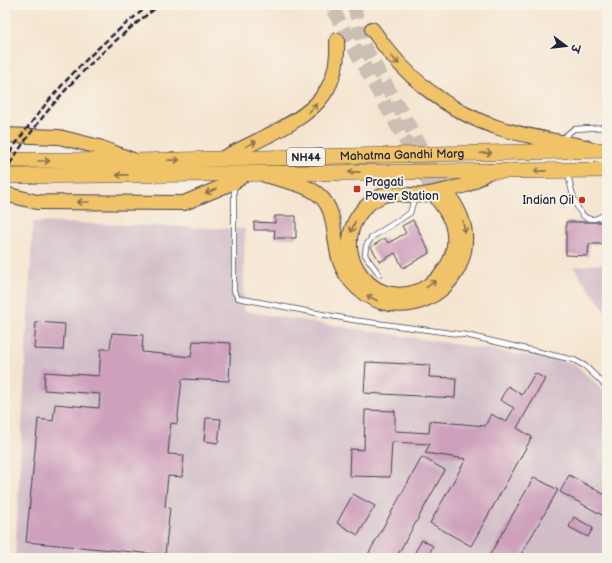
<svg xmlns="http://www.w3.org/2000/svg" width="612" height="563" font-family="'Balsamiq Sans','Playpen Sans Deva',sans-serif">
	<style>
		.industrial { fill: #d2bdc8 }
		.building { fill: #cea0bb }
		.lines { fill: none; stroke-linecap: round; stroke-linejoin: round }
		.secondary-tunnel { stroke: #cbbeb2; stroke-width: 12; stroke-dasharray: 12 6; stroke-linecap: butt }
		.primary-tunnel { stroke: #cbbeb2; stroke-width: 14; stroke-dasharray: 14 7; stroke-linecap: butt }
		.service-casing { stroke: #423f51; stroke-width: 6 }
		.primary-casing { stroke: #423f51; stroke-width: 16 }
		.trunk-casing { stroke: #423f51; stroke-width: 16 }
		.service { stroke: #fff; stroke-width: 4.5 }
		.primary { stroke: #f0c369; stroke-width: 14 }
		.trunk { stroke: #f0c369; stroke-width: 15 }
		.rail { stroke: #22223b; stroke-width: 2.5; stroke-dasharray: 6 3; stroke-linecap: butt }
		.oneway { stroke: #897252 }
		.poi-dot { fill: #c8321e; stroke: #f7f3e8; stroke-width: 1.5 }
		.labels { text-anchor: middle; dominant-baseline: central; stroke-width: 4; stroke-linejoin: round; paint-order: stroke }
		.shield { fill: #f7f3e8; stroke: #62616f; stroke-width: 1 }
		.shield-label { font-size: 11px; font-weight: bold; fill: #22223b }
		.street-label { font-size: 12px; fill: #22223b; stroke: #f7f3e8 }
		.poi-label { font-size: 12px; fill: #22223b; stroke: #f7f3e8; text-anchor: start }
	</style>
	<rect width="100%" height="100%" fill="#f7f3e8"/>
	<filter id="ink" filterUnits="userSpaceOnUse"><feTurbulence type="fractalNoise" baseFrequency=".025" numOctaves="2"/><feDisplacementMap in="SourceGraphic" scale="8" xChannelSelector="R" yChannelSelector="G"/><feConvolveMatrix kernelMatrix="1 2 1 2 8 2 1 2 1" color-interpolation-filters="sRGB"/></filter>
	<filter id="wash" filterUnits="userSpaceOnUse"><feTurbulence type="fractalNoise" baseFrequency=".012" numOctaves="4" result="noise"/><feDisplacementMap in="SourceGraphic" scale="16" xChannelSelector="R" yChannelSelector="G"/><feGaussianBlur stdDeviation="0.9" result="paint"/><feColorMatrix in="noise" values="0 0 0 0 0 0 0 0 0 0 0 0 0 0 0 0 0 1.4 0 .05"/><feComposite in="paint" operator="in"/></filter>
	<g filter="url(#wash)">
		<rect width="100%" height="100%" fill="#f5e5d0"/>
		<g class="industrial">
			<polygon points="33,222 245,229 243,311 574,363 607,394 607,558 32,558 15,556"/>
			<polygon points="607,263 607,313 573,267"/>
		</g>
		<g id="blocks">
			<g class="building">
				<polygon points="275,216 296,216 296,238 274,238 275,230 254,230 254,222 275,223"/>
				<polygon points="413,220 430,253 403,268 395,253 380,262 371,247 385,238 388,243 406,233 402,226"/>
				<polygon points="566,222 604,222 603,244 589,244 588,256 566,255"/>
				<polygon points="36,322 65,324 63,350 34,349"/>
				<polygon points="112,333 143,335 142,352 191,357 193,341 231,343 229,381 182,379 177,424 171,423 168,454 184,455 182,477 168,476 165,507 170,508 165,555 26,542 38,419 53,421 55,404 99,408 100,394 44,390 45,372 99,376 101,349 110,349"/>
				<polygon points="366,362 430,365 429,377 456,378 455,398 364,393"/>
				<polygon points="535,373 545,379 517,428 532,437 471,546 430,523 466,459 425,453 430,444 392,442 390,477 349,476 350,449 364,450 365,410 395,411 395,431 429,433 430,421 485,426 491,414 506,422 514,408 500,400 508,386 522,395"/>
				<polygon points="206,418 221,419 218,443 204,441"/>
				<polygon points="422,457 445,470 396,558 366,558"/>
				<polygon points="569,475 607,496 607,510 604,516 560,492"/>
				<polygon points="534,477 558,490 519,558 488,558"/>
				<polygon points="353,494 375,506 358,535 337,523"/>
				<polygon points="574,517 593,528 588,537 569,527"/>
				<polygon points="422,540 433,546 427,558 415,552"/>
			</g>
		</g>
	</g>
	<g filter="url(#ink)">
		<use href="#blocks" fill-opacity="0" stroke="#423f51" stroke-width="1"/>
		<g class="lines">
			<polyline class="secondary-tunnel" points="332,5 333,10"/>
			<g class="primary-tunnel">
				<polyline points="354,5 363,44 447,193"/>
				<polyline points="333,10 437,198"/>
			</g>
			<defs>
				<g id="service">
					<polyline points="561,139 574,129 607,127"/>
					<path d="M568,174C572,193 579,236 607,212"/>
					<polyline points="234,184 234,291 238,298 353,320 466,335 574,360 585,366 607,387"/>
					<polyline points="379,274 365,255 366,246 372,237 410,213 415,196"/>
				</g>
				<g id="primary">
					<path d="M372,29C403,75 446,111 499,128C528,137 557,141 586,147"/>
					<polyline points="5,135 59,137 99,147 133,160"/>
					<path d="M221,159C236,151 252,144 267,136C311,114 340,94 337,40"/>
					<path d="M265,175C281,180 306,184 319,195C335,209 333,230 337,249C340,273 357,294 381,302C425,315 468,280 465,234C464,218 456,205 447,193"/>
					<polyline points="5,194 37,202 184,203 234,182 245,174"/>
					<path d="M437,198C442,206 449,214 452,224C468,277 398,321 362,276C355,267 350,256 350,245C349,229 357,213 370,203C390,187 401,197 422,195C431,194 457,188 466,185C474,182 482,175 490,171"/>
				</g>
				<g id="trunk">
					<path id="s1" d="M5,160L135,161L607,150"/>
					<polyline points="5,176 607,170"/>
				</g>
			</defs>
			<use href="#service" class="service-casing"/>
			<use href="#primary" class="primary-casing"/>
			<use href="#trunk" class="trunk-casing"/>
			<use href="#service" class="service"/>
			<use href="#primary" class="primary"/>
			<use href="#trunk" class="trunk"/>
			<g class="rail">
				<path d="M5,160C44,100 92,48 150,5"/>
				<path d="M5,172C44,106 99,50 160,5"/>
			</g>
		</g>
		<defs><path id="oneway-shaft" d="M-6 0H5M1.5-3L5.5 0L1.5 3" fill="none" stroke-width="1.6" stroke-linecap="round" stroke-linejoin="round"/></defs>
		<g class="oneway">
			<use href="#oneway-shaft" transform="translate(395 60) rotate(48)"/>
			<use href="#oneway-shaft" transform="translate(313 108) rotate(-45)"/>
			<use href="#oneway-shaft" transform="translate(251 144) rotate(-26)"/>
			<use href="#oneway-shaft" transform="translate(486 153) rotate(-2)"/>
			<use href="#oneway-shaft" transform="translate(174 160) rotate(-1)"/>
			<use href="#oneway-shaft" transform="translate(44 161)"/>
			<use href="#oneway-shaft" transform="translate(540 171) rotate(179)"/>
			<use href="#oneway-shaft" transform="translate(354 172) rotate(179)"/>
			<use href="#oneway-shaft" transform="translate(122 175) rotate(179)"/>
			<use href="#oneway-shaft" transform="translate(211 191) rotate(157)"/>
			<use href="#oneway-shaft" transform="translate(83 202) rotate(-180)"/>
			<use href="#oneway-shaft" transform="translate(353 227) rotate(110)"/>
			<use href="#oneway-shaft" transform="translate(464 227) rotate(79)"/>
			<use href="#oneway-shaft" transform="translate(431 284) rotate(-36)"/>
			<use href="#oneway-shaft" transform="translate(372 298) rotate(-153)"/>
		</g>
	</g>
	<g class="poi-dot">
		<rect x="353" y="185" width="8" height="8" rx="2"/>
		<circle cx="582" cy="200" r="4"/>
	</g>
	<g class="labels">
		<rect class="shield" x="287" y="148" width="38" height="18" rx="3"/>
		<g class="shield-label">
			<text x="306" y="157">NH44</text>
		</g>
		<g class="street-label">
			<text stroke="none"><textPath href="#s1" startOffset="397">Mahatma Gandhi Marg</textPath></text>
		</g>
		<g class="poi-label">
			<text x="365" y="182">Pragati<tspan x="365" dy="14">Power Station</tspan></text>
			<text x="574" y="200" text-anchor="end">Indian Oil</text>
		</g>
	</g>
	<rect width="612" height="563" fill="none" stroke="#f7f3e8" stroke-width="20"/>
	<g transform="translate(566 46) rotate(105)" stroke="#f7f3e8" stroke-width="3" paint-order="stroke">
	<path d="M0-3L7 15L0 10L-7 15Z" fill="#22223b"/>
	<text y="-6" font-size="11" font-weight="bold" text-anchor="middle" fill="#22223b">उ</text>
	</g>
</svg>
